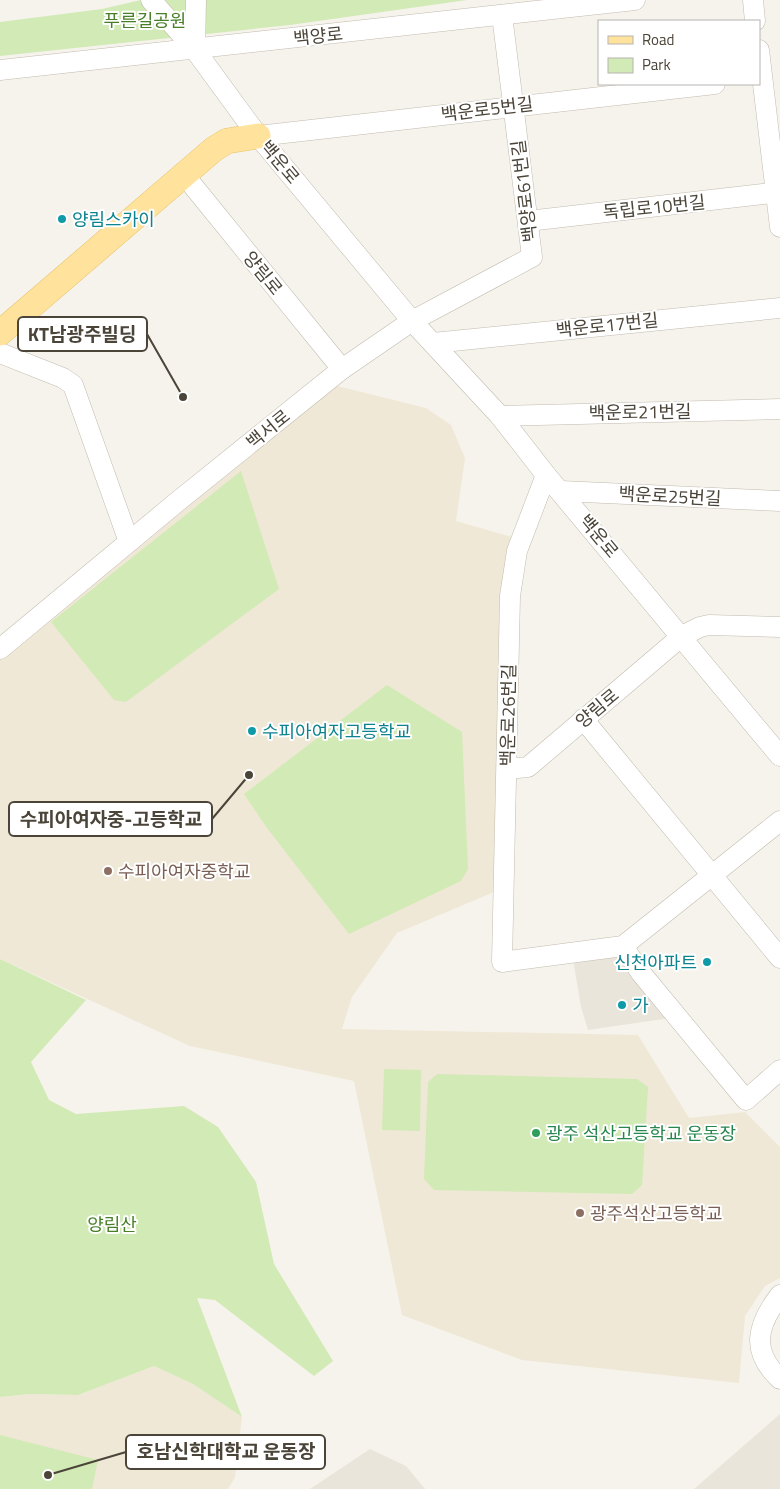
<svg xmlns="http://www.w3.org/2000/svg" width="780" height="1489" font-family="'Titillium Web','Noto Sans KR',sans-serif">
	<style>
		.residential { fill: #eae5da }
		.education { fill: #efe8d6 }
		.green { fill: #d2eab5 }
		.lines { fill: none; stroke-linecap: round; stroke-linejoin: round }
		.minor-casing { stroke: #c2bbae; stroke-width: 21 }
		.major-casing { stroke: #e6c16a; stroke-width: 26 }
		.minor { stroke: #fff; stroke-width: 20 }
		.major { stroke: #ffe39c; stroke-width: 25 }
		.culture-dot { fill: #0f9aa8; stroke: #fff; stroke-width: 2 }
		.education-dot { fill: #8d6e63; stroke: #fff; stroke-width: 2 }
		.leisure-dot { fill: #2e9e5b; stroke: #fff; stroke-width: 2 }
		.labels { text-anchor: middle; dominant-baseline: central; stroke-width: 4; stroke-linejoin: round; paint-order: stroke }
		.park-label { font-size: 18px; fill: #4a7f2a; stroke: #fff }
		.street-label { font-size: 18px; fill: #4b4439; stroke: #fff }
		.culture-label { font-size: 18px; fill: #0d838f; stroke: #fff; text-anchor: start }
		.education-label { font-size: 18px; fill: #785e54; stroke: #fff; text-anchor: start }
		.leisure-label { font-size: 18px; fill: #27864d; stroke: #fff; text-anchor: start }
		.leader { fill: none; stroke: #4b4439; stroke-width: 2 }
		.callout-dot { fill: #4b4439; stroke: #fff; stroke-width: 2 }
		.callout { fill: #fff; stroke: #4b4439; stroke-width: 2 }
		.callout-label { font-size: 19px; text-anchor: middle; font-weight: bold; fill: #4b4439 }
	</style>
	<rect width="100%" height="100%" fill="#f6f3ec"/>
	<g class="residential">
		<polygon points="616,953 670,1018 588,1030 581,1007 573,960"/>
		<polygon points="780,1414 780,1489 694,1489"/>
		<polygon points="370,1449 406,1466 425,1489 310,1489"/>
	</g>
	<g class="education">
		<polygon points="329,384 426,408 451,425 465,458 456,521 512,537 494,892 397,933 352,997 342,1029 638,1035 689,1118 745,1112 780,1147 780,1278 765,1286 745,1316 739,1383 522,1360 402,1315 354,1081 190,1046 0,959 0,658"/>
		<polygon points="154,1366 193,1384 242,1417 235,1477 228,1489 0,1489 0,1397 30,1394 78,1395"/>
	</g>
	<g class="green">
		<polygon points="141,0 467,0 290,25 0,56 0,22 102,9"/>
		<polygon points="241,471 279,589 126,702 114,700 51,622"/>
		<polygon points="387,685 462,732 468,869 461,881 349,934 267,828 244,794"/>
		<polygon points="0,959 86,1000 31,1062 49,1100 76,1114 184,1106 218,1127 256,1182 274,1264 333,1361 314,1376 215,1300 197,1298 242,1417 193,1384 154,1366 78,1395 30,1394 0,1397"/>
		<polygon points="384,1069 421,1070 420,1131 382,1130"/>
		<polygon points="437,1074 637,1079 648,1087 642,1185 632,1194 434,1190 424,1179 428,1082"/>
		<polygon points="0,1435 98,1460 92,1489 0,1489"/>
	</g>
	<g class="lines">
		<defs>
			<g id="minor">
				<polyline points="151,0 195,50 258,136 412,321 500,416 546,475 780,756"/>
				<polyline points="753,0 755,21"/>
				<polyline points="195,50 196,0"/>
				<polyline points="759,50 780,227"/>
				<polyline points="0,70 635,0"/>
				<polyline points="258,136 715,84"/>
				<polyline points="185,176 342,369"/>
				<polyline points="528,221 780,192"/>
				<polyline points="433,343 780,308"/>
				<polyline points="0,353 63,378 73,385 129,542"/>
				<polyline points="500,416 780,409"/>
				<polyline points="546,475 517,551 510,596 502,962 623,946 780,821"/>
				<polyline points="561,491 780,501"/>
				<polyline points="0,649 177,502 342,369 412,321 532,257 502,15"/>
				<polyline points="583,719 780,958"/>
				<polyline points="507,769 528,767 682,636 700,627 709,625 780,627"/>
				<polyline points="623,946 641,973 746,1100 780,1070"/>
				<path d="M780,1295C757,1325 750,1351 780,1379"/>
			</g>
			<polyline id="major" points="0,333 214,149 227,141 258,136"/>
		</defs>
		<use href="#minor" class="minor-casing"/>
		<use href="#major" class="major-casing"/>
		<use href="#minor" class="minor"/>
		<use href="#major" class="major"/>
	</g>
	<g class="culture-dot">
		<circle cx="62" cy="219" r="5"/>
		<circle cx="252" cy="731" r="5"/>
		<circle cx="707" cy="962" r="5"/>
		<circle cx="622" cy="1005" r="5"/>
	</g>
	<g class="education-dot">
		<circle cx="108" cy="871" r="5"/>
		<circle cx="580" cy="1213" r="5"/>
	</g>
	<circle class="leisure-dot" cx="536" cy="1133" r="5"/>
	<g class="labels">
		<g class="park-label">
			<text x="145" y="20">푸른길공원</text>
			<text x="112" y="1224">양림산</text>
		</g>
		<g class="street-label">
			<text transform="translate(318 36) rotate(-6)">백양로</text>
			<text transform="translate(487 109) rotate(-7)">백운로5번길</text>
			<text transform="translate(280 162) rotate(50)">백운로</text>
			<text transform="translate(524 191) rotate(-97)">백양로61번길</text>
			<text transform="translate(654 207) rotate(-6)">독립로10번길</text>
			<text transform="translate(263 273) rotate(51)">양림로</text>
			<text transform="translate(607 325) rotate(-6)">백운로17번길</text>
			<text transform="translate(640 412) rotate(-1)">백운로21번길</text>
			<text transform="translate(268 429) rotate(-39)">백서로</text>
			<text transform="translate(670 496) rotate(3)">백운로25번길</text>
			<text transform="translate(599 536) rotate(50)">백운로</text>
			<text transform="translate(597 708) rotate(-40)">양림로</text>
			<text transform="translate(508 715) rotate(-89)">백운로26번길</text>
		</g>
		<g class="culture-label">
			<text x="72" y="219">양림스카이</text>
			<text x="262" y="731">수피아여자고등학교</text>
			<text x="697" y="962" text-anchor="end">신천아파트</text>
			<text x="632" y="1005">가</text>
		</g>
		<g class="education-label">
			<text x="118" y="871">수피아여자중학교</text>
			<text x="590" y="1213">광주석산고등학교</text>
		</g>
		<g class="leisure-label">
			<text x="546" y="1133">광주 석산고등학교 운동장</text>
		</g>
	</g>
	<path class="leader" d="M183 397L147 334M249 775L212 819M48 1475L126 1452"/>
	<g class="callout-dot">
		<circle cx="183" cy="397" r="5"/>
		<circle cx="249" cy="775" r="5"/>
		<circle cx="48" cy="1475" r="5"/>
	</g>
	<g class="callout">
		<rect x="18" y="317" width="129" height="34" rx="5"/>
		<rect x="9" y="802" width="203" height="34" rx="5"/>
		<rect x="126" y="1435" width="199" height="34" rx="5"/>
	</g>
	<g class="callout-label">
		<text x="82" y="341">KT남광주빌딩</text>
		<text x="111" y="826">수피아여자중-고등학교</text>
		<text x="226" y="1458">호남신학대학교 운동장</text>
	</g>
	<rect x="598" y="20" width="162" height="65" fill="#ffffff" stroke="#b7b4b0"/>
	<rect x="608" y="36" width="25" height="8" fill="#ffe39c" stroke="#b7b4b0"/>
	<text x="642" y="45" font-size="15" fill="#4b4439">Road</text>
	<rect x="608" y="58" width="25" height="15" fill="#d2eab5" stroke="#b7b4b0"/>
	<text x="642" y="70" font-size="15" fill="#4b4439">Park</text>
</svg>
